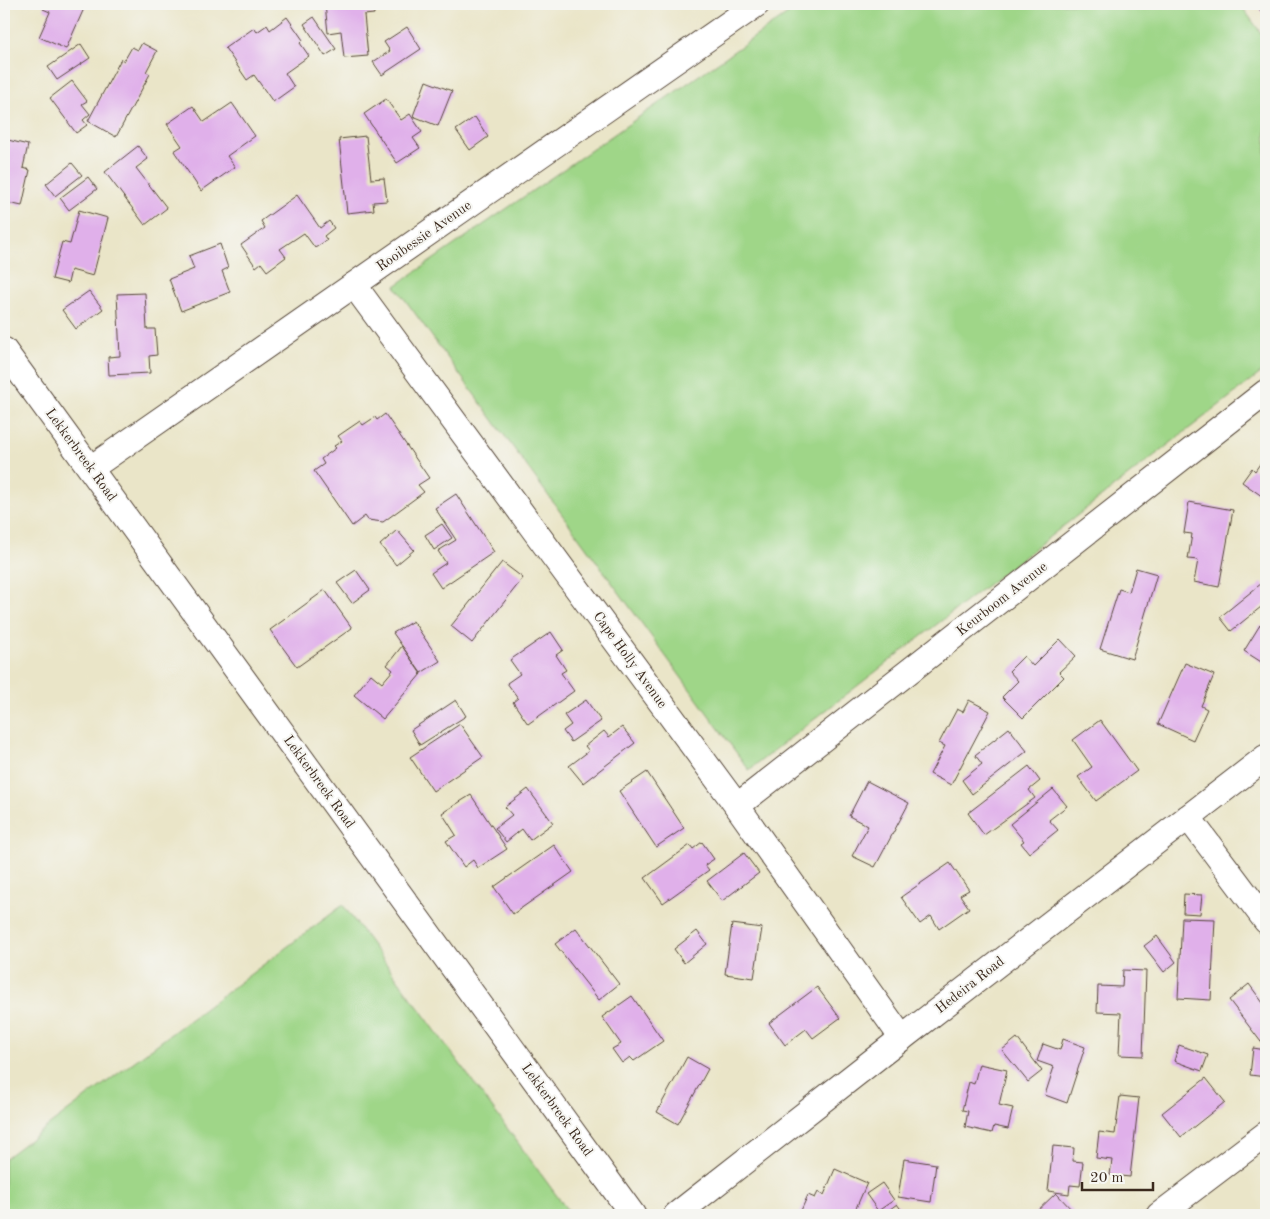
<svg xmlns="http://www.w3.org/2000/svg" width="1270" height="1219" font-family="'Old Standard TT',serif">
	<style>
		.green { fill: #9fd688; stroke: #6d8053 }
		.building { fill: #e0b0ea }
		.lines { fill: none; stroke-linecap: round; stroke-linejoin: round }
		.minor-casing { stroke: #554638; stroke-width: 27 }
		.minor { stroke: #fff; stroke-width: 25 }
		.labels { text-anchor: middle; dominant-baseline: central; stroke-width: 4; stroke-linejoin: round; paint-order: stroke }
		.street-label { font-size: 14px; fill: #3b2a1e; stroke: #f6f6f2 }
	</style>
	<rect width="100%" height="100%" fill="#f6f6f2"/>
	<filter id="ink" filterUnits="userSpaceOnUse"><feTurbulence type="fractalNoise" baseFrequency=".02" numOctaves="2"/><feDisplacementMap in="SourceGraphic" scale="10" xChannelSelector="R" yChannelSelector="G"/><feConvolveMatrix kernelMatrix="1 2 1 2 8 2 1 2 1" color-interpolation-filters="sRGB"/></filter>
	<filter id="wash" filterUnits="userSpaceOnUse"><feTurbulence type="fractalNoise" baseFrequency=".0096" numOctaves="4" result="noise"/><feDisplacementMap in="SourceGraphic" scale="20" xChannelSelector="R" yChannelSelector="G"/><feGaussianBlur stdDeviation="1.12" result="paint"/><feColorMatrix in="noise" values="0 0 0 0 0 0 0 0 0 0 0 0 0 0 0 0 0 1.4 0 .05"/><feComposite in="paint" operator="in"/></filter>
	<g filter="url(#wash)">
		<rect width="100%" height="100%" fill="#eae5c8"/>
		<g class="green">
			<polygon points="802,4 1240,4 1266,40 1266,369 749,770 395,286"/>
			<polygon points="343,905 571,1215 4,1215 4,1159"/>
		</g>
		<g id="blocks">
			<g class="building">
				<polygon points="45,4 86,4 66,49 39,37 50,12 43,9"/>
				<polygon points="325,4 373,4 374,14 364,15 368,56 344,58 341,31 328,33"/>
				<polygon points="1256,4 1266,4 1266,18"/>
				<polygon points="287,17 303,40 300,43 309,56 285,73 294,87 273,102 254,75 247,80 225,48 254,28 257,32 267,25 270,30"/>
				<polygon points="314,17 336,49 325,56 304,24"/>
				<polygon points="407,27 421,49 382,75 373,62 390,51 384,42"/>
				<polygon points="142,43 157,51 146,72 150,74 116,137 88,121 121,59 124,61 132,47 138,50"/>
				<polygon points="81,44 90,58 57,80 48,67"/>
				<polygon points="72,81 87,101 82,104 90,114 83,120 87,125 76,133 50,98"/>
				<polygon points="426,81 452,91 438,126 413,116"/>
				<polygon points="386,99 401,120 410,114 422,132 413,138 420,148 397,163 364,114"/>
				<polygon points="232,103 255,136 227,156 235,167 201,191 174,151 182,146 167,124 193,106 204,122"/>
				<polygon points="475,117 488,137 470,150 456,130"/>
				<polygon points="366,136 371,179 384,178 387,201 373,202 374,210 347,213 339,139"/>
				<polygon points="4,139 28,145 23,168 30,170 22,206 4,202"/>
				<polygon points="138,146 148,159 136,168 167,208 145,225 105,172"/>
				<polygon points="72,163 82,175 55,196 46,184"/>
				<polygon points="88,177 97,189 69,210 60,198"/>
				<polygon points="297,195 320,228 329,221 334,228 324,236 327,240 315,248 304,233 280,249 286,257 267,271 261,263 256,267 241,245 265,228 261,221"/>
				<polygon points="79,210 108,218 93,276 71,270 68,283 52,279 62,242 70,244"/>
				<polygon points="220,244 228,268 222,271 230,292 181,311 169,279 194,269 189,256"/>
				<polygon points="89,291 103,309 76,329 62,310"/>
				<polygon points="145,293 147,329 155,329 157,355 149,356 150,373 109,375 108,357 120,356 117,294"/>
				<polygon points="385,414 429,478 418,485 424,492 383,522 368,520 365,516 352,526 314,471 324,464 321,459 336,448 334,446 342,441 338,436 360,421 363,425 375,417 377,420"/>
				<polygon points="1266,455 1266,499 1242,482 1252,468 1255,471"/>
				<polygon points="456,494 494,552 441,588 431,573 446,563 438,551 456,540 435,508"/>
				<polygon points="1189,502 1233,510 1219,587 1194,582 1198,560 1188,559 1192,534 1184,533"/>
				<polygon points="442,524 452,538 434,550 425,535"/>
				<polygon points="397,530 414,550 396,565 380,545"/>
				<polygon points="502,562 523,578 472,643 451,626"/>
				<polygon points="1136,568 1157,574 1132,659 1100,649 1119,589 1129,592"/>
				<polygon points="356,570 370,590 352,603 337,583"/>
				<polygon points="1262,583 1266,589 1266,603 1231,631 1220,617"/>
				<polygon points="325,590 352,628 297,667 270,630"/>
				<polygon points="413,621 440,661 421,673 393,633"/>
				<polygon points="1260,625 1266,629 1266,665 1244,651"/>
				<polygon points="551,632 563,650 556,655 566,670 561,673 574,691 528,724 513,702 518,698 507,683 520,674 510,660"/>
				<polygon points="1060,639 1076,656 1059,672 1064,677 1023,718 1002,697 1018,681 1009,671 1024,656 1033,666"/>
				<polygon points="402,646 421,674 383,719 354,695 371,674 382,683 393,670 387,665"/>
				<polygon points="1185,663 1214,675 1201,706 1207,709 1193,740 1158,724"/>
				<polygon points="456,700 466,716 420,745 411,730"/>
				<polygon points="586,700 601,721 571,742 563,731 571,725 564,715"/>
				<polygon points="969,700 990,711 951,785 930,774 945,746 939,743 957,709 963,712"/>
				<polygon points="1100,720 1137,771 1096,801 1078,777 1092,767 1073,740"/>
				<polygon points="460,724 483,757 433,791 410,757"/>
				<polygon points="622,727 635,743 583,783 569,766 589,751 585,746 604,731 609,737"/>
				<polygon points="1009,728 1027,751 972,794 962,780 982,764 975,755"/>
				<polygon points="1029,766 1040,781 1029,790 1035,798 984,835 968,813"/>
				<polygon points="647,772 684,828 656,847 619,791"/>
				<polygon points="867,781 909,803 875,867 852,856 868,826 849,816"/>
				<polygon points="528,789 553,823 530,840 522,829 506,842 495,828 512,815 505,807"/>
				<polygon points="1053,789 1067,806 1049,820 1058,830 1029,853 1021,843 1024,841 1010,824"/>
				<polygon points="471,795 507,849 478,868 473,860 464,867 446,841 456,835 442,813"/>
				<polygon points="702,842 714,859 705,865 709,870 663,903 645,878 690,845 693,849"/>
				<polygon points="554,845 573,872 513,914 494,887"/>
				<polygon points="744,853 759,873 722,901 707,881"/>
				<polygon points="950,863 969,890 960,895 969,908 939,929 931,916 920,924 901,897"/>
				<polygon points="1184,894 1202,895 1200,914 1183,913"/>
				<polygon points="1182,918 1215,919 1211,1000 1178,998"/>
				<polygon points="732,924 762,928 754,978 725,974"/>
				<polygon points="576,928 619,984 599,1000 555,944"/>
				<polygon points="697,931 707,944 684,963 674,949"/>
				<polygon points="1157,936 1176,962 1164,972 1144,946"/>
				<polygon points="1123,970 1146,971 1143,1056 1119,1055 1121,1013 1097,1012 1098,986 1122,987"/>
				<polygon points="1249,984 1266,1007 1266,1038 1261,1042 1229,1000"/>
				<polygon points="817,987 840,1018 813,1038 806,1029 785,1045 769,1023"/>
				<polygon points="632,996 663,1041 634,1061 630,1057 622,1063 612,1049 621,1044 602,1017"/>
				<polygon points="1017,1038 1042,1071 1028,1082 1002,1050"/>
				<polygon points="1063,1039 1085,1047 1067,1103 1045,1095 1054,1067 1037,1061 1043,1044 1060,1050"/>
				<polygon points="1179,1045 1208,1055 1202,1071 1174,1061"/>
				<polygon points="1253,1048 1266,1050 1266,1077 1250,1075"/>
				<polygon points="687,1057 708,1069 678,1124 657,1112"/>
				<polygon points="979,1064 1007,1070 999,1105 1013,1108 1008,1129 994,1126 992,1133 965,1127 968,1111 962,1110 969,1082 974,1084"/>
				<polygon points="1206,1078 1225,1102 1181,1137 1162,1113"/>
				<polygon points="1120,1096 1139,1098 1130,1177 1110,1175 1112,1160 1096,1158 1099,1132 1115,1134"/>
				<polygon points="1053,1146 1074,1148 1073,1161 1083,1162 1080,1186 1070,1185 1069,1194 1048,1191"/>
				<polygon points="904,1159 936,1164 931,1202 898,1197"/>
				<polygon points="835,1169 867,1183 853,1215 799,1215 808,1195 815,1198 818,1192 824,1195"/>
				<polygon points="882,1183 894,1200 878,1211 866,1194"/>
				<polygon points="1056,1193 1073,1211 1068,1215 1033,1215"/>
				<polygon points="897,1204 905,1215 882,1215"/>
			</g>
		</g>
	</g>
	<g filter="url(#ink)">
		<use href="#blocks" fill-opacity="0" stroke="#554638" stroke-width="1"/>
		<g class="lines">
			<defs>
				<g id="minor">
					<polyline points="354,285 737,806 902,1038"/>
					<polyline points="4,350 633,1215"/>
					<polyline points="91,468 757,4"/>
					<polyline points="737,806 1266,392"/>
					<polyline points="1188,817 1266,921"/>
					<polyline points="676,1215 902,1038 1266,757"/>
					<polyline points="1159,1215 1266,1134"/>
				</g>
			</defs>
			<use href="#minor" class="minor-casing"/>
			<use href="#minor" class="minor"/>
		</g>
	</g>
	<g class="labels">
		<g class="street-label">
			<text transform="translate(424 236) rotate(-35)">Rooibessie Avenue</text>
			<text transform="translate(81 455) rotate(54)">Lekkerbreek Road</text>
			<text transform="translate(1002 599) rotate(-38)">Keurboom Avenue</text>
			<text transform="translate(630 660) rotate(54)">Cape Holly Avenue</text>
			<text transform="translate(319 782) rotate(54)">Lekkerbreek Road</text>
			<text transform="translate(970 985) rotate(-38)">Hedeira Road</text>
			<text transform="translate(557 1110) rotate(54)">Lekkerbreek Road</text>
		</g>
	</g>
	<rect width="1270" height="1219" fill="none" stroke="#f6f6f2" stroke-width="20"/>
	<path d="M1082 1182v8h71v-8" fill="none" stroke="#3b2a1e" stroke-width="2.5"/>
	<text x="1090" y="1182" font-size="15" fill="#3b2a1e" stroke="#f6f6f2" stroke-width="4" paint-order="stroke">20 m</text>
</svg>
